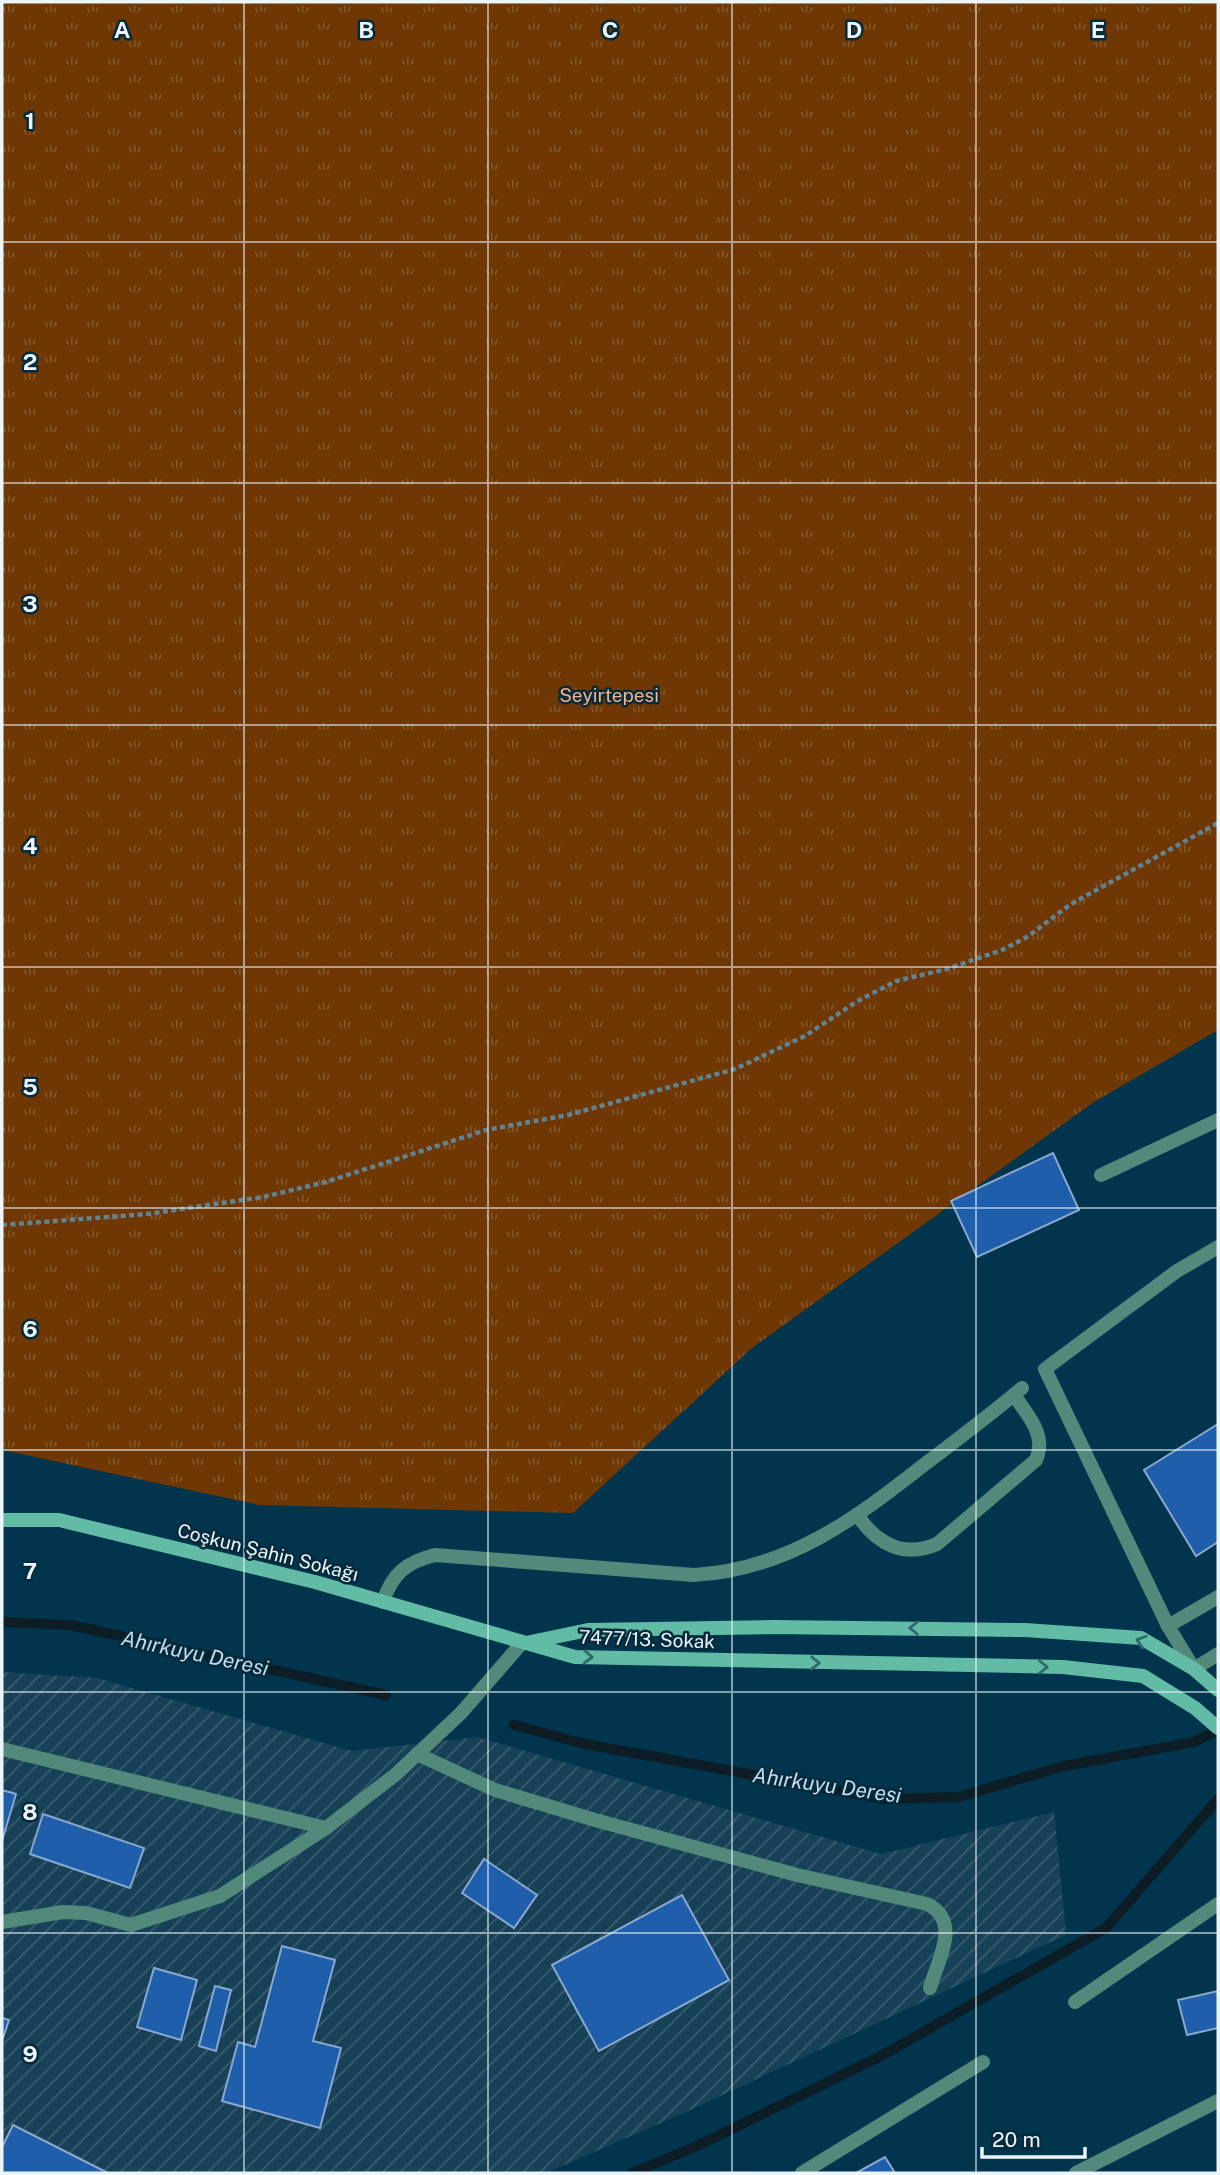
<svg xmlns="http://www.w3.org/2000/svg" width="1220" height="2175" font-family="'Public Sans',sans-serif">
	<style>
		.industrial { fill: url(#industrial-furrows) }
		.park { fill: url(#park-tufts) }
		.lines { fill: none; stroke-linecap: round; stroke-linejoin: round }
		.stream { stroke: #0d1d26; stroke-width: 10 }
		.building { fill: #1e5eaa; stroke: #8aa8ce; stroke-width: 2 }
		.path { stroke: #608393; stroke-width: 4.5; stroke-dasharray: 5 3.5; stroke-linecap: butt }
		.lane { stroke: #53897b; stroke-width: 14 }
		.street { stroke: #53897b; stroke-width: 14 }
		.secondary { stroke: #61bba5; stroke-width: 14 }
		.oneway { stroke: #2e6b6b }
		.grid { fill: none; stroke: #ecf5fb; stroke-width: 2; stroke-opacity: 0.55 }
		.labels { text-anchor: middle; dominant-baseline: central; stroke-width: 5; stroke-linejoin: round; paint-order: stroke }
		.park-label { font-size: 19px; fill: #f6b283; stroke: #052a3c }
		.street-label { font-size: 19px; fill: #ecf5fb; stroke: #052a3c }
		.water-label { font-size: 21px; font-style: italic; fill: #c5ddec; stroke: #052a3c }
		.grid-label { font-size: 23px; text-anchor: middle; font-weight: bold; fill: #ecf5fb; stroke: #052a3c; stroke-width: 5; stroke-linejoin: round; paint-order: stroke }
	</style>
	<defs>
		<pattern id="industrial-furrows" width="10" height="10" patternUnits="userSpaceOnUse" patternTransform="scale(1.75)"><rect width="10" height="10" fill="#174157"/><path d="M-1 1l2-2M0 10L10 0M9 11l2-2" fill="none" stroke="#395d70"/></pattern>
		<pattern id="park-tufts" width="24" height="20" patternUnits="userSpaceOnUse" patternTransform="scale(1.75)"><rect width="24" height="20" fill="#6e3703"/><path d="M3 7l-1-3M5 7V3M7 7l1-3M15 17l-1-3M17 17v-4M19 17l1-3" fill="none" stroke="#835529"/></pattern>
	</defs>
	<rect width="100%" height="100%" fill="#01354d"/>
	<polygon class="industrial" points="2,1672 97,1678 352,1751 477,1737 881,1854 1054,1812 1066,1935 686,2112 546,2173 2,2173"/>
	<polygon class="park" points="2,2 1218,2 1218,1030 1094,1102 752,1348 573,1513 259,1505 2,1450"/>
	<g class="lines">
		<g class="stream">
			<polyline points="2,1622 71,1625 386,1695"/>
			<polyline points="514,1725 585,1744 884,1799 958,1797 1064,1766 1194,1742 1218,1730"/>
			<polyline points="632,2173 697,2146 881,2056 1106,1928 1218,1799"/>
		</g>
	</g>
	<g class="building">
		<polygon points="1053,1153 1079,1210 977,1257 951,1201"/>
		<polygon points="1218,1424 1218,1542 1196,1556 1144,1470"/>
		<polygon points="2,1790 16,1794 2,1841"/>
		<polygon points="43,1814 144,1848 130,1888 30,1854"/>
		<polygon points="484,1859 537,1895 514,1928 462,1893"/>
		<polygon points="682,1895 729,1980 599,2051 552,1965"/>
		<polygon points="282,1946 335,1960 313,2041 341,2048 320,2128 222,2101 238,2042 255,2047"/>
		<polygon points="154,1968 197,1980 181,2040 137,2027"/>
		<polygon points="215,1986 231,1990 216,2051 199,2046"/>
		<polygon points="1218,1991 1218,2028 1187,2035 1178,2000"/>
		<polygon points="2,2018 9,2020 2,2041"/>
		<polygon points="13,2125 108,2173 2,2173 2,2147"/>
		<polygon points="885,2157 895,2173 856,2173"/>
	</g>
	<g class="lines">
		<polyline class="path" points="2,1225 147,1214 263,1197 326,1182 486,1130 568,1115 735,1069 805,1036 856,1002 896,981 947,969 1002,950 1027,937 1071,904 1218,823"/>
		<g class="lane">
			<polyline points="1101,1175 1218,1120"/>
			<path d="M858,1516C878,1545 904,1558 937,1544L1036,1460C1047,1435 1028,1416 1014,1395"/>
			<path d="M383,1602C392,1574 406,1562 435,1555L694,1575C787,1570 855,1519 925,1464C958,1439 991,1414 1022,1388"/>
			<polyline points="2,1749 326,1828 395,1775 461,1713 521,1644"/>
			<path d="M417,1754L495,1790L595,1820L797,1875L927,1904C962,1921 938,1959 930,1988"/>
			<polyline points="2,1922 63,1912 86,1913 131,1925 220,1896 326,1828"/>
			<polyline points="1075,2002 1218,1904"/>
			<polyline points="802,2173 983,2062"/>
			<polyline points="1076,2173 1218,2101"/>
		</g>
		<g class="street">
			<polyline points="1218,1247 1177,1271 1045,1369 1168,1626 1194,1669 1218,1654"/>
			<polyline points="1168,1626 1218,1597"/>
		</g>
		<g class="secondary">
			<polyline points="2,1520 59,1520 315,1582 575,1657 1063,1667 1143,1676 1195,1708 1218,1728"/>
			<polyline points="526,1643 588,1630 773,1627 1025,1630 1141,1638 1194,1669 1218,1690"/>
		</g>
	</g>
	<defs><path id="oneway-chevron" d="M-2-3.5L2.5 0L-2 3.5" fill="none" stroke-width="1.6" stroke-linecap="round" stroke-linejoin="round" transform="scale(1.75)"/></defs>
	<g class="oneway">
		<use href="#oneway-chevron" transform="translate(914 1628) rotate(-179)"/>
		<use href="#oneway-chevron" transform="translate(1141 1641) rotate(-162)"/>
		<use href="#oneway-chevron" transform="translate(588 1657) rotate(2)"/>
		<use href="#oneway-chevron" transform="translate(815 1663) rotate(1)"/>
		<use href="#oneway-chevron" transform="translate(1043 1667) rotate(1)"/>
	</g>
	<path class="grid" d="M244,2V2173M488,2V2173M732,2V2173M976,2V2173M2,242H1218M2,483H1218M2,725H1218M2,967H1218M2,1208H1218M2,1450H1218M2,1692H1218M2,1933H1218"/>
	<g class="labels">
		<g class="park-label">
			<text x="609" y="695">Seyirtepesi</text>
		</g>
		<g class="street-label">
			<text transform="translate(268 1552) rotate(14)">Coşkun Şahin Sokağı</text>
			<text transform="translate(647 1639) rotate(2)">7477/13. Sokak</text>
		</g>
		<g class="water-label">
			<text transform="translate(195 1653) rotate(12)">Ahırkuyu Deresi</text>
			<text transform="translate(827 1785) rotate(8)">Ahırkuyu Deresi</text>
		</g>
	</g>
	<g class="grid-label">
		<text x="122" y="38">A</text>
		<text x="366" y="38">B</text>
		<text x="610" y="38">C</text>
		<text x="854" y="38">D</text>
		<text x="1098" y="38">E</text>
		<text x="30" y="129">1</text>
		<text x="30" y="370">2</text>
		<text x="30" y="612">3</text>
		<text x="30" y="854">4</text>
		<text x="30" y="1095">5</text>
		<text x="30" y="1337">6</text>
		<text x="30" y="1579">7</text>
		<text x="30" y="1820">8</text>
		<text x="30" y="2062">9</text>
	</g>
	<rect width="1220" height="2175" fill="none" stroke="#ecf5fb" stroke-width="7"/>
	<path d="M982 2147v10h103v-10" fill="none" stroke="#ecf5fb" stroke-width="3.5"/>
	<text x="992" y="2147" font-size="21" fill="#ecf5fb" stroke="#052a3c" stroke-width="5" paint-order="stroke">20 m</text>
</svg>
